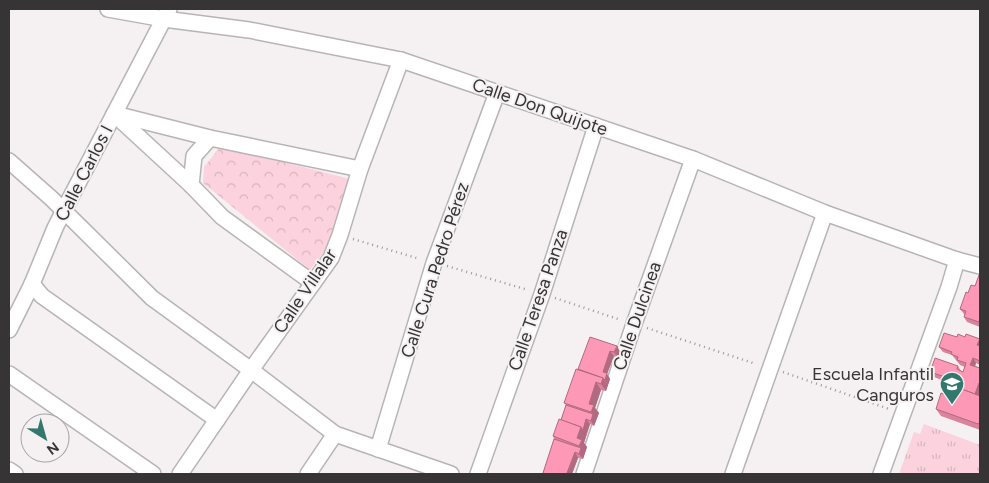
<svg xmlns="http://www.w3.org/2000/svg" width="989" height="483" font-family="Figtree,sans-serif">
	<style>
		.grass { fill: url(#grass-tufts) }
		.park { fill: url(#park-crowns) }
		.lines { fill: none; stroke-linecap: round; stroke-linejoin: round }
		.minor-casing { stroke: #b8b4b5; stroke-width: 18 }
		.path { stroke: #9b9899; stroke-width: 2.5; stroke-dasharray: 1 4; stroke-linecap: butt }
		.minor { stroke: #fff; stroke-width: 15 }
		.wall { fill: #da839d }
		.shaded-wall { fill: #b16a80 }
		.building { fill: #fd98b7; stroke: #b16a80 }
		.labels { text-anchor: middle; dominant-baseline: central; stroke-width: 4; stroke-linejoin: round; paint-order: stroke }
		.street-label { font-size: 18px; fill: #363434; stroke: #f5f1f2 }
		.poi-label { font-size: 18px; fill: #363434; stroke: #f5f1f2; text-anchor: end }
	</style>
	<defs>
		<pattern id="grass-tufts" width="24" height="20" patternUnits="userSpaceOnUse" patternTransform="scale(1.25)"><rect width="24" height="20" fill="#fbd2dd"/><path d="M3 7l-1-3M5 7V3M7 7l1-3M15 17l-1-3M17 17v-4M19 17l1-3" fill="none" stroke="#d8b5be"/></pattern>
		<pattern id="park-crowns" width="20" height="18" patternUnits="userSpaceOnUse" patternTransform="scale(1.25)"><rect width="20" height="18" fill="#fbd2dd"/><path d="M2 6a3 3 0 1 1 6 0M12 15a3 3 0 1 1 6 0" fill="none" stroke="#d8b5be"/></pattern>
	</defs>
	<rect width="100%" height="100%" fill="#f5f1f2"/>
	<polygon class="grass" points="924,424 980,445 980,474 899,474 914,432 920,434"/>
	<polygon class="park" points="221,146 350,179 331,243 310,270 203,183 204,167"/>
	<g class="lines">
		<defs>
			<g id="minor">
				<polyline points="108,9 164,19 249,30 401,60 693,159 825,213 957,260 980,266"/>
				<polyline points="114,114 191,185 222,217 313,283"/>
				<polyline points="115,114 210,138 360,169"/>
				<polyline points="9,161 52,199 152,298 251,370 335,434 451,474"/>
				<polyline points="191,185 194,156 210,138"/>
				<polyline points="32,284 42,296 217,420"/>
				<polyline points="9,330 32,284 55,228 64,210 169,9"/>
				<polyline points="9,374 153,474"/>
				<polyline points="378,449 434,263 497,93"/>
				<polyline points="9,470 15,474"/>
				<polyline points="180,474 251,370 331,258 340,235 360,169 401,60"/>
				<polyline points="308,474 335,434"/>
				<polyline points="478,474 542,294 596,126"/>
				<polyline points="584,474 634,324 693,159"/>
				<polyline points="733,474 825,213"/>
				<polyline points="881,474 949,287 957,260"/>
			</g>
		</defs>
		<use href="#minor" class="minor-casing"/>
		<g class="path">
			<polyline points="353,239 420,259"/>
			<polyline points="447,266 528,290"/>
			<polyline points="555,298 621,320"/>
			<polyline points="647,328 756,364"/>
			<polyline points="783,372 889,409"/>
		</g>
		<use href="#minor" class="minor"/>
	</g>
	<g class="wall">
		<polygon points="980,275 980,327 967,322 964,317 964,314 960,309 968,293 975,286"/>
		<polygon points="957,337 965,337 980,339 980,365 976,363 975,366 980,368 980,430 941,416 936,409 947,395 952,382 949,381 949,383 934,377 930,372 958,366 961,371 963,372 965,367 960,365 952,355 943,352 939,347"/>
		<polygon points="617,346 620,352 618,358 614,356 607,374 610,379 606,391 601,390 595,408 599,413 594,426 590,424 584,443 587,447 583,459 578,458 572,474 543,474 543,473 554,439 553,436 561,420 566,405 564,403 578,369"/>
	</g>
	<g class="shaded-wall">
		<polygon points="980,339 980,350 977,345"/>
		<polygon points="617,346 620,352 618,358 614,352"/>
		<polygon points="610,351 614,356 607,374 610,379 608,385 605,380 603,372"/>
		<polygon points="973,358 976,363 974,370 970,365"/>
		<polygon points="603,378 608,385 606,391 601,384"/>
		<polygon points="596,382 601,390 595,408 599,413 594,426 591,421 593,414 591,412 589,404"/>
		<polygon points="979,383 980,384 980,395 978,400 975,395"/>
		<polygon points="586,419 590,424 584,443 587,447 583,459 579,454 581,448 579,446 577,438 581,427"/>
		<polygon points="575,452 578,458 572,474 568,474 567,473"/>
	</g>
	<g class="building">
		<polygon points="979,275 980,275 980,318 979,322 964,317 966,311 960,309 966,292 968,293 971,285 975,286"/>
		<polygon points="944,333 957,337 958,334 965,337 966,334 980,339 977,345 980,346 980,361 973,358 970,365 980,368 980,383 979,383 975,394 951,385 953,379 945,376 945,377 930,372 935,358 958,366 957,369 963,372 966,363 957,360 958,357 951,354 952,352 939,347"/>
		<polygon points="590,337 617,346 614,352 610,351 603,372 607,373 605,380 603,378 578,369"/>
		<polygon points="576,369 603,378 601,384 596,382 589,404 594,405 591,412 564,403"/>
		<polygon points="951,385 980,396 980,422 978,424 936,409 941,393 947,395"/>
		<polygon points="566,405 593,414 591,421 586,419 583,430 581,427 561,420"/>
		<polygon points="559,419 581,427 577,438 582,440 579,446 553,436"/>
		<polygon points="554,439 581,448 579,454 575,452 567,473 570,474 546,474 543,473"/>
	</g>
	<defs>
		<symbol id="school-pin" viewBox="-11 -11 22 30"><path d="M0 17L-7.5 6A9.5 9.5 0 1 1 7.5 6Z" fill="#33786d" stroke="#f5f1f2"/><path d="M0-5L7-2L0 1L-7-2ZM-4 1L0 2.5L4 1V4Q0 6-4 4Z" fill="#fff"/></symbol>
	</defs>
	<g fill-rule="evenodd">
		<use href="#school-pin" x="938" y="370" width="28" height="38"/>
	</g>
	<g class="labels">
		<g class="street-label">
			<text transform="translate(540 107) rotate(19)">Calle Don Quijote</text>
			<text transform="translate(84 173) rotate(-63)">Calle Carlos I</text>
			<text transform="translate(435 270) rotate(-72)">Calle Cura Pedro Pérez</text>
			<text transform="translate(305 291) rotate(-56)">Calle Villalar</text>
			<text transform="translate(538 300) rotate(-71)">Calle Teresa Panza</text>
			<text transform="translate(637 316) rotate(-71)">Calle Dulcinea</text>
		</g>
		<g class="poi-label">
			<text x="934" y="374">Escuela Infantil<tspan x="934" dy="21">Canguros</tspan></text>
		</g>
	</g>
	<rect width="989" height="483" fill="none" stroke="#363434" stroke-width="20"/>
	<g transform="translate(45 438) rotate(143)"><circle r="24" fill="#f5f1f2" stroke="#a9a5a6"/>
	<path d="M0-4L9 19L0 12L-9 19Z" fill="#33786d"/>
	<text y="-8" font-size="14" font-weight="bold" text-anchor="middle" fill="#363434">N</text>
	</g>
</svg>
